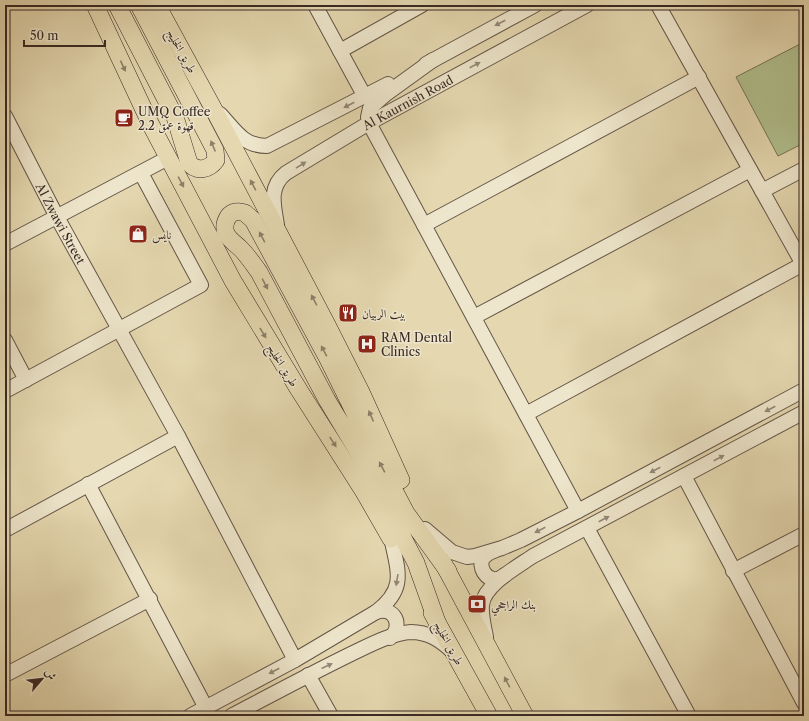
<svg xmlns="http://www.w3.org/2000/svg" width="809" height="721" font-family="'Libre Caslon Text',Amiri,serif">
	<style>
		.green { fill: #b1bf8d; stroke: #747458 }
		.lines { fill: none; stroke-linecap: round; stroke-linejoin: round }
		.minor-casing { stroke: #635547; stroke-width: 16 }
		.major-casing { stroke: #382924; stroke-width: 18 }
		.minor { stroke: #eee6cc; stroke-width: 14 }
		.major { stroke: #e5d8b0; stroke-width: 17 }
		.oneway { fill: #938878 }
		.oneway2 { fill: #8e806a }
		.labels { text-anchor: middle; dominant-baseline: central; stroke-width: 3; stroke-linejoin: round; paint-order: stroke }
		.street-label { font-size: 12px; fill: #382924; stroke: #eee6cc }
		.poi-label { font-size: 12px; fill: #382924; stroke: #eee6cc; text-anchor: start }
	</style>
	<rect width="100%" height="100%" fill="#e5d8b0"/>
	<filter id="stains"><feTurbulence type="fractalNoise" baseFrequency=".005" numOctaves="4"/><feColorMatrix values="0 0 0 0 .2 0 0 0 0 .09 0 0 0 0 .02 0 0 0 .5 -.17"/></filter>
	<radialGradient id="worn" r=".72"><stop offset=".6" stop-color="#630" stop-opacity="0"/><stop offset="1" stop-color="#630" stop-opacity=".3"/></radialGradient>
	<polygon class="green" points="804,42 804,143 778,156 736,77"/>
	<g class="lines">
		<defs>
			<g id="minor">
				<polyline points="315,5 365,97"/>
				<polyline points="658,5 804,266"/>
				<polyline points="340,51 422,5"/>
				<polyline points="433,60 386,94 370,108 368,117 369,123 578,511"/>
				<polyline points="426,64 535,5"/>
				<path d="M220,114C235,130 243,146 267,146L388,84"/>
				<path id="s1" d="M5,116L57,217L178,436L295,660"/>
				<polyline points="762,191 804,169"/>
				<path id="s2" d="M277,225C274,206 268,187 286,173L369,123L587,5"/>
				<polyline points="424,225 699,77"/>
				<polyline points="5,244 168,158"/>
				<polyline points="474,317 750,170"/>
				<polyline points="5,340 26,380"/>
				<polyline points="5,391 201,285 141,173"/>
				<polyline points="526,414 803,264"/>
				<polyline points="684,476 804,703"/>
				<polyline points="88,484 206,708"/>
				<polyline points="587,528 689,716"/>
				<polyline points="425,529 452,552 467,557 475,556 502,548 521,540 578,511 804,390"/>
				<polyline points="5,530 178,436"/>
				<path d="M494,551C490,552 486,555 483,558C478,567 486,581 497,579C500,579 503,576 505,575"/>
				<polyline points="733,571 804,534"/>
				<path d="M376,612C394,606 404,625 390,638"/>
				<path d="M486,637C484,626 481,616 482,605C484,585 517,567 533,556L804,412"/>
				<polyline points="5,675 150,599"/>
				<polyline points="308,675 331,716"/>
				<path d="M190,716L295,660L376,612C405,590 399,574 392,542"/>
				<path d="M231,716C271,695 310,674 351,654C368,646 392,633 411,632C428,632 440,640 452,651"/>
			</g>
			<g id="major">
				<polyline points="95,5 151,125 233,281 299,390 364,492 391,539"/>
				<path d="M117,5L175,117L189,163C197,173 210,169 216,160L215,150L139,5"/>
				<polyline points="157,5 212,106 326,323 361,392 401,480"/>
				<polyline points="442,561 525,716"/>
				<polyline points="432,613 489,716"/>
				<path d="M437,622L416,563L360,455L327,400L259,272C253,264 248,256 241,249C236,244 229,240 226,233C224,228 225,222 228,217C232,211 239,211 245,213L253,220L328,359L374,452L406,513L448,571"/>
			</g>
		</defs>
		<use href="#minor" class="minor-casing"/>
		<use href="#major" class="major-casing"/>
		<use href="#minor" class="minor"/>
		<use href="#major" class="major"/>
	</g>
	<defs><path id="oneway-solid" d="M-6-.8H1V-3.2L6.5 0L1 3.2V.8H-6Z"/></defs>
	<g class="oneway">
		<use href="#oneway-solid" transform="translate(500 23) rotate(152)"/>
		<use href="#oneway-solid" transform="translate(475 65) rotate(-28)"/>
		<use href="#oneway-solid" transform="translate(349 105) rotate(153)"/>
		<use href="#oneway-solid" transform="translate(301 165) rotate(-32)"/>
		<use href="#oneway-solid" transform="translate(770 409) rotate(152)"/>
		<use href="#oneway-solid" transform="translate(719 458) rotate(-28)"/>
		<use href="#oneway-solid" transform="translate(655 470) rotate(152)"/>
		<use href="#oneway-solid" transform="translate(604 519) rotate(-28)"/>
		<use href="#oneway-solid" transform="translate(540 530) rotate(153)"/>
		<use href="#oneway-solid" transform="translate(397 580) rotate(99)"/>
		<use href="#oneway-solid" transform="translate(327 666) rotate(-25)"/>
		<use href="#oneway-solid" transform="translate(274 671) rotate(152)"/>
	</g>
	<g class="oneway2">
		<use href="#oneway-solid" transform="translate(123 66) rotate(65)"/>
		<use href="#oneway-solid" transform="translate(213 146) rotate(-113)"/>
		<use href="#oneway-solid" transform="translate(181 182) rotate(62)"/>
		<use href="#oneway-solid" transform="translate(253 185) rotate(-118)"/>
		<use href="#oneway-solid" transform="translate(262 237) rotate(-118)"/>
		<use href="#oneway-solid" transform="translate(265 284) rotate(62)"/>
		<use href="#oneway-solid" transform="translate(314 300) rotate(-118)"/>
		<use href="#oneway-solid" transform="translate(263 333) rotate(59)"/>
		<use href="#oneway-solid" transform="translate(324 351) rotate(-118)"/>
		<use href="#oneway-solid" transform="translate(371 416) rotate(-114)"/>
		<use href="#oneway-solid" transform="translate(333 442) rotate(57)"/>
		<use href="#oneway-solid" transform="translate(382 467) rotate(-118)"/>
		<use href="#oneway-solid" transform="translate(507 682) rotate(-118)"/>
	</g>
	<defs>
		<symbol id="cafe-square" viewBox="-11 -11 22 22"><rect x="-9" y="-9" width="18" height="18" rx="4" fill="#8f2418" stroke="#eee6cc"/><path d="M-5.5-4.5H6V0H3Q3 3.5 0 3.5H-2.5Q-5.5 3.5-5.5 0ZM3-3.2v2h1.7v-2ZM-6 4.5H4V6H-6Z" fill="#fff"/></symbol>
		<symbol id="shop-square" viewBox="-11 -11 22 22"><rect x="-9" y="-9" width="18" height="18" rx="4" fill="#8f2418" stroke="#eee6cc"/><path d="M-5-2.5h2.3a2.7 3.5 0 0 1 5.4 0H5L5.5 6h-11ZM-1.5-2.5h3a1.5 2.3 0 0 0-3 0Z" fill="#fff"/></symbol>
		<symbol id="restaurant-square" viewBox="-11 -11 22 22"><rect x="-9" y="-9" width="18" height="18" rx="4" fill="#8f2418" stroke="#eee6cc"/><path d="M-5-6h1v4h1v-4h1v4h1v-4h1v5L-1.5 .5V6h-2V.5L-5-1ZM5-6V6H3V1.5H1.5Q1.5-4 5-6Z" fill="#fff"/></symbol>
		<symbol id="hospital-square" viewBox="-11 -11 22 22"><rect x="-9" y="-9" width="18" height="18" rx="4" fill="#8f2418" stroke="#eee6cc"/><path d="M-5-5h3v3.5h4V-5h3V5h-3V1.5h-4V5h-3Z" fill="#fff"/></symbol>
		<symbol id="bank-square" viewBox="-11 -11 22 22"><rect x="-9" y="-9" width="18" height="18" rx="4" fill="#8f2418" stroke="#eee6cc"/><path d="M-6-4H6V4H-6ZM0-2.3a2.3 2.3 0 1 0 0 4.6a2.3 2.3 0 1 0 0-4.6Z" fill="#fff"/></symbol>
	</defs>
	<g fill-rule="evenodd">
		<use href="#cafe-square" x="113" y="107" width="22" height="22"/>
		<use href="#shop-square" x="127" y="223" width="22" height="22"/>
		<use href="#restaurant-square" x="337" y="302" width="22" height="22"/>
		<use href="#hospital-square" x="356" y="333" width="22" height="22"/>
		<use href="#bank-square" x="466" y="593" width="22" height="22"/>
	</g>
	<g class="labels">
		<g class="street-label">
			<text transform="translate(182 51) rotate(61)">طريق الخليج</text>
			<text stroke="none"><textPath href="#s2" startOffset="197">Al Kaurnish Road</textPath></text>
			<text stroke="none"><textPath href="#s1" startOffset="121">Al Zwawi Street</textPath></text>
			<text transform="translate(283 365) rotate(58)">طريق الخليج</text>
			<text transform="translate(449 643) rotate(61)">طريق الخليج</text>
		</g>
		<g class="poi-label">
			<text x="138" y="111">UMQ Coffee<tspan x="138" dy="14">2.2 قهوة عمق</tspan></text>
			<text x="152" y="234">نايس</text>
			<text x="362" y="313">بيت الربيان</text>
			<text x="381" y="337">RAM Dental<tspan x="381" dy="14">Clinics</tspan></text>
			<text x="491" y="604">بنك الراجحي</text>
		</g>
	</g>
	<rect width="809" height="721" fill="none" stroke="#e5d8b0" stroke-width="20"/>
	<rect x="6" y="6" width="797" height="709" fill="none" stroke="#382924" stroke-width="2"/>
	<rect x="10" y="10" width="789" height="701" fill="none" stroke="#382924"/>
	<g transform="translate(42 679) rotate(62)" stroke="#eee6cc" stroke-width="3" paint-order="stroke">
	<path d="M0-3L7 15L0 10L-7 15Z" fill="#382924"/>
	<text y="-6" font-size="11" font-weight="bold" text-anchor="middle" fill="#382924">ش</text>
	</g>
	<path d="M24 40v6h81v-6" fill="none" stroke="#382924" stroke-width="2"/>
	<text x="30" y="40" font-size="12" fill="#382924" stroke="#eee6cc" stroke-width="3" paint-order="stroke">50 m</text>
	<rect width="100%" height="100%" filter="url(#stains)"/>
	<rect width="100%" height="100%" fill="url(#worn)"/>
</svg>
